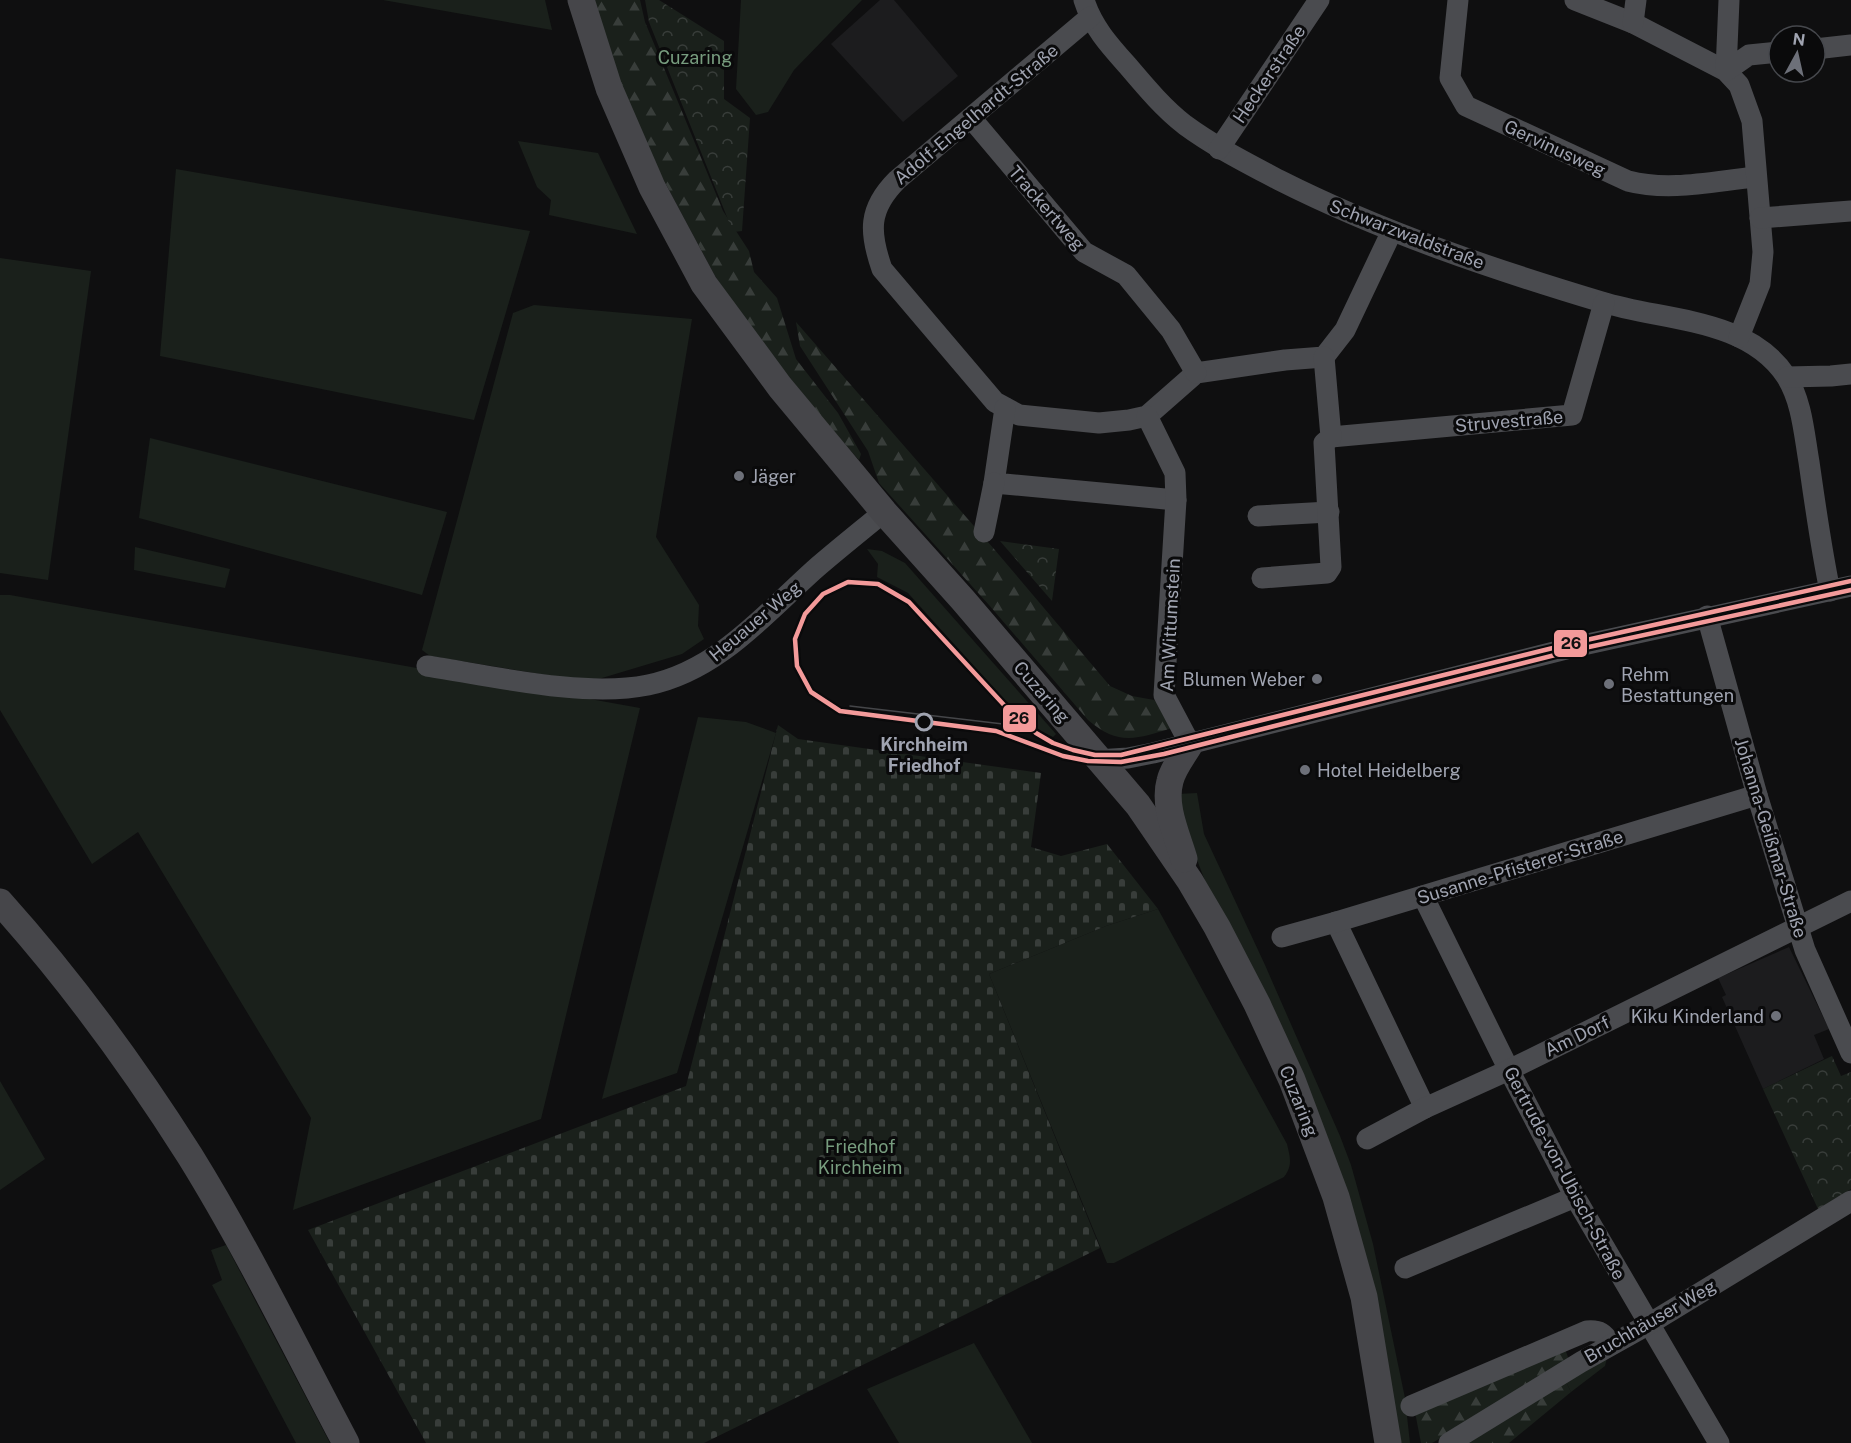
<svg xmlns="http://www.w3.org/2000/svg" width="1851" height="1443" font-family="'Public Sans',sans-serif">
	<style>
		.built { fill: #1c1c1e }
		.green { fill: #1a201b }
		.forest { fill: url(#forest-firs) }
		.cemetery { fill: url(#cemetery-stones) }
		.park { fill: url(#park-crowns) }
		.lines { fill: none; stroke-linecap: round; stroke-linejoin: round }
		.minor { stroke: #4a4b4f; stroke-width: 21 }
		.major { stroke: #46464a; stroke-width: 27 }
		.tram { stroke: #454649; stroke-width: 1.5 }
		.tram-1-casing { stroke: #0a0a0b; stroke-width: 9 }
		.tram-1 { stroke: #f39a9a; stroke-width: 4.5 }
		.poi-dot { fill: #6d7079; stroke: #0a0a0b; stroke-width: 2 }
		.stop-dot { fill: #0a0a0b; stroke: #a0a4b1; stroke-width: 3 }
		.labels { text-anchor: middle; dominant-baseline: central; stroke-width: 6; stroke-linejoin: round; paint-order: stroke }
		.park-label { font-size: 18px; fill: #779c7e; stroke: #0a0a0b }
		.street-label { font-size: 18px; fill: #a0a4b1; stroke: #0a0a0b }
		.poi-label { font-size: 18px; fill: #a0a4b1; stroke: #0a0a0b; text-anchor: start }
		.stop-label { font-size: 18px; font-weight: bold; fill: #a0a4b1; stroke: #0a0a0b }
		.line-badge { stroke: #0a0a0b; stroke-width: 2 }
		.pale-badge-label { font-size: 16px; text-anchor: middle; font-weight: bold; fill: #111 }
	</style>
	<defs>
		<pattern id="forest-firs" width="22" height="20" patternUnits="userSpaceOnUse" patternTransform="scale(1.5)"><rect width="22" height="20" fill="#1a201b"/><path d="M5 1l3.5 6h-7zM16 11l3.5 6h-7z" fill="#383d3a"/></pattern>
		<pattern id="cemetery-stones" width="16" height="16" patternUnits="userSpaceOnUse" patternTransform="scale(1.5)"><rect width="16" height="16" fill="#1a201b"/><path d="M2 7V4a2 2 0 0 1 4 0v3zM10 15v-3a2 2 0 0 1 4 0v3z" fill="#383d3a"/></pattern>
		<pattern id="park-crowns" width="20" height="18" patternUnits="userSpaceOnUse" patternTransform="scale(1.5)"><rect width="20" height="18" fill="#1a201b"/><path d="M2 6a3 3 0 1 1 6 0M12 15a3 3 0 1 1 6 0" fill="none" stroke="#383d3a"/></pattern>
	</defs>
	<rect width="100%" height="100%" fill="#0f0f10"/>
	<g class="built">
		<polygon points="880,0 894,0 958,76 903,122 831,44"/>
		<polygon points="1789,947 1829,1029 1814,1035 1824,1059 1763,1089 1722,997 1726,995 1718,978"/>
	</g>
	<g class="green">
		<polygon points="383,0 545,0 552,30"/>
		<polygon points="741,0 862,0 794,70 768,112 756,115 736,89"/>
		<polygon points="518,141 598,153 637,234 549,215 551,200 537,187"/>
		<polygon points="176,169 530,231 474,420 160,356"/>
		<polygon points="0,258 91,271 48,580 0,573"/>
		<polygon points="534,305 692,319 656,537 699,605 698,626 704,639 682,654 602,678 577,680 430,656 422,650 513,313"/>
		<polygon points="150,438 447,512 422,595 139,518"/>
		<polygon points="135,547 230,569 225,588 134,570"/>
		<polygon points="867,549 882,551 905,563 1056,734 1053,737 1030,726 1016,713 908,593 877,577 878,564"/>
		<polygon points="0,595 10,595 640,708 541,1119 293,1210 311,1118 138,832 92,864 0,710"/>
		<polygon points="698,717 746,722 776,733 677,1073 602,1099"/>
		<polygon points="1197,793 1204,834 1265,965 1340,1136 1351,1165 1373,1244 1405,1398 1410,1443 1398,1443 1383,1346 1194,852 1177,794"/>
		<path d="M1158,909L1287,1144C1290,1157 1293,1165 1284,1177L1114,1263H1107L989,974L1106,926Z"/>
		<polygon points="0,1081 45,1159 0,1190"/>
		<polygon points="226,1245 330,1443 296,1443 212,1285 222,1280 211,1250"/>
		<polygon points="974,1343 1032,1443 899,1443 867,1389"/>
		<polygon points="1607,1358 1605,1366 1571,1392 1565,1380"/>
	</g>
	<g class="forest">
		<polygon points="589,0 640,0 645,22 723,211 749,251 754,272 777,298 796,359 838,413 861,454 859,460 829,426 741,318 714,274 624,106"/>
		<path d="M796,322L994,549L1110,686L1132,696L1154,700L1158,703L1172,728C1137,739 1118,746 1088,720L989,605L879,483L868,451L800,346Z"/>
		<polygon points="1564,1346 1570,1363 1432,1443 1421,1443 1415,1412"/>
		<polygon points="1565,1380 1571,1392 1509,1443 1460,1443"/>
	</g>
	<polygon class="cemetery" points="778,725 798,739 1041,773 1031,847 1061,856 1107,844 1158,909 1106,926 989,974 1100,1248 704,1443 426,1443 308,1230 686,1086"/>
	<g class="park">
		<polygon points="645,0 659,0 724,41 724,99 750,118 742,231 733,232 649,22"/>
		<polygon points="1000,541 1059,549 1052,601"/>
		<polygon points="1832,1056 1841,1076 1851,1072 1851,1189 1818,1209 1763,1089"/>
	</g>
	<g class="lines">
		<g class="minor">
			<path d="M1084,0C1092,26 1109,45 1127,65C1144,85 1163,108 1185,125C1215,147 1247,163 1279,180C1382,232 1492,269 1602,302C1662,321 1747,317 1786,376C1802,401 1804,433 1809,462C1815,504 1821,548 1830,591"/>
			<path d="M1458,0L1450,78L1466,106L1628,181C1670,192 1714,181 1756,177"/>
			<polyline points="1575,0 1633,23 1726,71 1739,85 1752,121 1763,252 1760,284 1739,337"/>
			<polyline points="1729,0 1726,71 1749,55 1779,52"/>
			<path d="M1090,17L897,180C868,209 869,232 882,269L995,402L1019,415L1099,423L1129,420L1147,416L1196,373L1285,360L1324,357L1345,330L1392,231"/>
			<polyline points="1633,23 1636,0"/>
			<polyline points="1815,49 1851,45"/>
			<polyline points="971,118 1084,252 1126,275 1171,330 1196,373"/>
			<polyline points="1219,149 1319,0"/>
			<polyline points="1760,218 1851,211"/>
			<polyline points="1787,377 1831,376 1851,374"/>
			<polyline points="1005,408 994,483 1176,500"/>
			<polyline points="1147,416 1175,473 1176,500 1164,695 1190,744"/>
			<polyline points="1331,437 1572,415 1604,303"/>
			<polyline points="1258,516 1329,512"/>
			<polyline points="984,532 994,483"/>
			<polyline points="1262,578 1327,573 1331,567 1324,443 1331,437 1324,357"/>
			<polyline points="1707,616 1757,795 1805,950 1851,1053"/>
			<path d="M427,666C493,676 584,698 648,685C717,671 764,615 814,570C837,550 861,531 884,512"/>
			<polyline points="1097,760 1128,758 1153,753 1574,647 1851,586"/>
			<polyline points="1423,896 1509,1070 1575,1197 1719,1443"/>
			<polyline points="1336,922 1425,1108"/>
			<polyline points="1282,937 1336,922 1757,795"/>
			<polyline points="1367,1139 1425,1108 1509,1070 1851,901"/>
			<polyline points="1405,1268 1575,1197"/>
			<path d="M1411,1406L1587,1331C1600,1330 1604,1333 1611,1344"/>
			<polyline points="1449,1443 1581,1362 1649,1324 1851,1201"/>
		</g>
		<g class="major">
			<polyline points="581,0 609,88 652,187 704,284 780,387 884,512 963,600 1138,805 1190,881 1217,927 1257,1004 1292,1080 1336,1197 1364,1297 1388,1443"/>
			<path d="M1184,859C1177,835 1163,806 1170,781C1173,768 1183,756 1190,744"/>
			<path d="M0,902C71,981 133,1066 190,1156C247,1248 295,1347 346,1443"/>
		</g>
		<g class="tram">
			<polyline points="850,706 1003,724 1027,731 1048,741"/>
			<polyline points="1001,730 1029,742"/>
		</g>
		<defs>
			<polyline id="tram-1" points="1851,581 1573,643 1121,755 1095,755 1073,750 1053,743 1036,733 1004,705 909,602 878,584 848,582 823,594 805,614 795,639 797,666 811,692 840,711 996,731 1063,756 1088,761 1121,762 1164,754 1575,650 1851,590"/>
		</defs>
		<use href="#tram-1" class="tram-1-casing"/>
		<use href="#tram-1" class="tram-1"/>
	</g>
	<g class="poi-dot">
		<circle cx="739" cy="476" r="6"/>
		<circle cx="1317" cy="679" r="6"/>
		<circle cx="1609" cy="684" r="6"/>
		<circle cx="1305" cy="770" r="6"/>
		<circle cx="1776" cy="1016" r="6"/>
	</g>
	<circle class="stop-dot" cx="924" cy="722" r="8"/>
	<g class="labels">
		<g class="park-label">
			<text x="695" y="57">Cuzaring</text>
			<text x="860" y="1146">Friedhof<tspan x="860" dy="21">Kirchheim</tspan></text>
		</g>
		<g class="street-label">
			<text transform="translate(1269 74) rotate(-56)">Heckerstraße</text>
			<text transform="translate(976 114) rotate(-40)">Adolf-Engelhardt-Straße</text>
			<text transform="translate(1555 148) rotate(25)">Gervinusweg</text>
			<text transform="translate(1047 208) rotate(49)">Trackertweg</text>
			<text transform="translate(1407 234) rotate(21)">Schwarzwaldstraße</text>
			<text transform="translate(1509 421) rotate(-5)">Struvestraße</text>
			<text transform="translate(755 621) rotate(-40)">Heuauer Weg</text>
			<text transform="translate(1170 625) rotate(-87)">Am Wittumstein</text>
			<text transform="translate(1042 692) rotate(49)">Cuzaring</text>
			<text transform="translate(1771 838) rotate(73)">Johanna-Geißmar-Straße</text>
			<text transform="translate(1520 867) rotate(-17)">Susanne-Pfisterer-Straße</text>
			<text transform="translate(1577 1036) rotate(-26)">Am Dorf</text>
			<text transform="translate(1299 1101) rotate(68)">Cuzaring</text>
			<text transform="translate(1565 1173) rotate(62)">Gertrude-von-Ubisch-Straße</text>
			<text transform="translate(1650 1321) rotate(-30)">Bruchhäuser Weg</text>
		</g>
		<g class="poi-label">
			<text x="751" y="476">Jäger</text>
			<text x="1621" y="674">Rehm<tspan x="1621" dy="21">Bestattungen</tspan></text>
			<text x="1305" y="679" text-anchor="end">Blumen Weber</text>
			<text x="1317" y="770">Hotel Heidelberg</text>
			<text x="1764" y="1016" text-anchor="end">Kiku Kinderland</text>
		</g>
		<g class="stop-label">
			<text x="924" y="744">Kirchheim<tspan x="924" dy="21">Friedhof</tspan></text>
		</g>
	</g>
	<g class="line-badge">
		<rect x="1553" y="629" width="35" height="29" rx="6" fill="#f39a9a"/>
		<rect x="1002" y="704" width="35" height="29" rx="6" fill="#f39a9a"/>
	</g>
	<g class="pale-badge-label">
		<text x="1571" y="649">26</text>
		<text x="1019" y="724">26</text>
	</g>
	<g transform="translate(1797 54) rotate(8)"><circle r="28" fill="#0a0a0b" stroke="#46484d" stroke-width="1.5"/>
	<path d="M0-4.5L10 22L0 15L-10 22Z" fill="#6d7079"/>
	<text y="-9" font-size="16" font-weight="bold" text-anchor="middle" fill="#a0a4b1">N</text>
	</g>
</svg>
